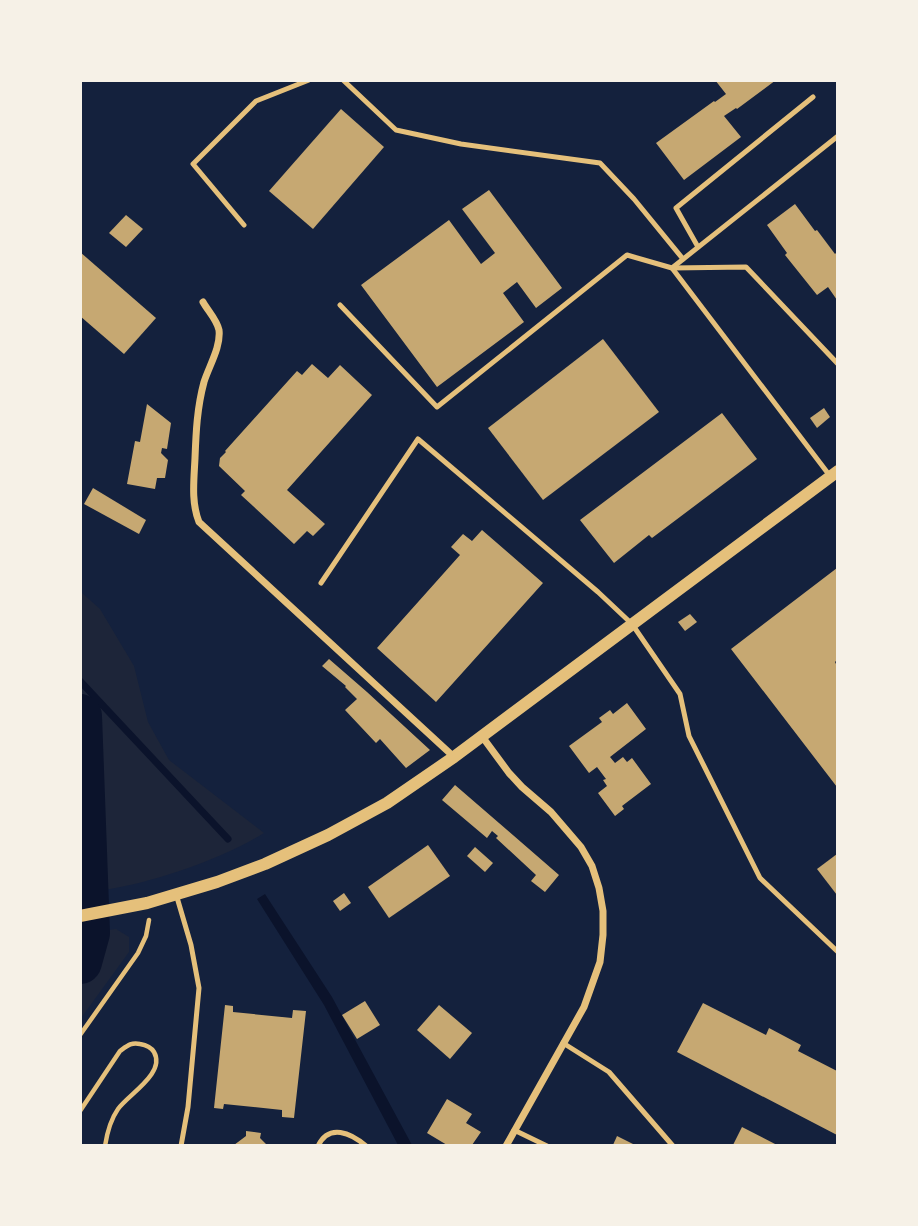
<svg xmlns="http://www.w3.org/2000/svg" width="918" height="1226" font-family="'Sofia Sans Condensed',sans-serif">
	<style>
		.green { fill: #1d2539 }
		.water { fill: #0b132b }
		.lines { fill: none; stroke-linecap: round; stroke-linejoin: round }
		.stream { stroke: #0b132b; stroke-width: 7 }
		.river { stroke: #0b132b; stroke-width: 44 }
		.building { fill: #c6a872 }
		.path { stroke: #e5c07b; stroke-width: 4.5 }
		.service { stroke: #e5c07b; stroke-width: 5 }
		.minor { stroke: #e5c07b; stroke-width: 7 }
		.tertiary { stroke: #e5c07b; stroke-width: 12 }
	</style>
	<rect width="100%" height="100%" fill="#14213d"/>
	<g class="green">
		<path d="M81,592L100,609L134,666L148,722L169,760L264,833C222,859 152,883 104,890L100,896L81,899Z"/>
		<polygon points="116,929 129,937 129,952 81,1018 81,934"/>
	</g>
	<polygon class="water" points="265,894 332,997 412,1145 398,1145 324,1005 257,899"/>
	<g class="lines">
		<polyline class="stream" points="80,681 228,839"/>
		<polyline class="river" points="80,716 88,933 80,962"/>
	</g>
	<g class="building">
		<polygon points="715,80 776,80 737,109 736,108 724,116 741,137 684,180 656,143 714,101 715,102 726,94"/>
		<polygon points="341,109 384,147 313,229 269,191"/>
		<polygon points="489,190 562,288 536,308 517,282 503,293 524,322 437,387 361,285 449,220 481,264 495,253 462,209"/>
		<polygon points="795,204 815,231 817,230 835,254 837,252 837,300 828,287 817,295 785,255 787,253 767,225"/>
		<polygon points="126,215 143,229 126,247 109,233"/>
		<polygon points="80,252 156,318 124,354 80,316"/>
		<polygon points="603,339 659,412 543,500 488,428"/>
		<polygon points="312,364 328,378 340,365 372,395 287,490 325,524 313,536 307,531 294,544 241,495 245,491 219,466 220,458 226,452 225,451 297,371 302,375"/>
		<polygon points="147,404 171,423 167,449 162,448 161,453 168,460 165,478 157,478 155,489 127,484 135,441 140,442"/>
		<polygon points="824,408 830,417 817,428 810,418"/>
		<polygon points="722,413 757,459 652,538 649,535 614,563 580,520"/>
		<polygon points="93,488 146,520 139,534 84,504"/>
		<polygon points="482,530 543,583 436,702 377,648 460,555 451,547 463,534 472,541"/>
		<polygon points="837,568 837,660 835,662 837,666 837,787 731,649"/>
		<polygon points="690,614 697,622 685,631 678,622"/>
		<polygon points="329,659 367,692 430,750 406,768 380,739 376,743 345,710 357,699 345,687 346,686 322,666"/>
		<polygon points="627,703 646,729 610,757 615,763 623,757 627,762 632,758 651,784 622,806 624,809 615,816 598,793 607,786 603,780 606,779 597,767 589,773 569,746 602,722 599,718 610,710 613,714"/>
		<polygon points="455,785 559,875 545,892 531,881 536,875 496,838 498,836 492,831 487,838 442,800"/>
		<polygon points="428,845 450,876 389,918 368,887"/>
		<polygon points="475,847 493,863 485,872 467,856"/>
		<polygon points="837,854 837,895 817,869"/>
		<polygon points="344,893 351,903 340,911 333,901"/>
		<polygon points="365,1001 380,1025 357,1039 342,1015"/>
		<polygon points="703,1003 766,1035 769,1028 801,1045 798,1051 837,1071 837,1135 677,1052"/>
		<polygon points="225,1005 233,1006 233,1012 292,1018 293,1010 306,1011 294,1118 282,1117 282,1110 224,1104 223,1109 214,1108"/>
		<polygon points="439,1005 472,1033 450,1059 417,1030"/>
		<polygon points="447,1099 472,1114 466,1123 481,1132 472,1145 447,1145 427,1133"/>
		<polygon points="742,1127 777,1145 733,1145"/>
		<polygon points="246,1131 261,1133 260,1138 267,1145 234,1145 246,1136"/>
		<polygon points="617,1136 635,1145 613,1145"/>
	</g>
	<g class="lines">
		<g class="path">
			<polyline points="80,1035 138,953 146,936 149,920"/>
			<path d="M80,1111L120,1051C127,1046 131,1042 140,1044C146,1045 151,1047 154,1052C166,1073 129,1094 118,1109C111,1119 107,1133 105,1146"/>
		</g>
		<g class="service">
			<polyline points="343,80 396,130 461,144 600,163 634,199 683,259"/>
			<polyline points="244,225 193,164 256,101 309,80"/>
			<polyline points="698,247 676,208 813,97"/>
			<polyline points="340,305 437,407 627,255 672,268 746,267 838,364"/>
			<polyline points="830,476 672,268 838,136"/>
			<polyline points="321,583 418,439 598,592 632,624 680,694 689,736 760,878 838,952"/>
			<polyline points="176,894 191,945 199,988 188,1107 181,1146"/>
			<polyline points="563,1043 609,1072 673,1146"/>
			<polyline points="514,1130 547,1146"/>
			<path d="M318,1146C329,1123 351,1133 366,1146"/>
		</g>
		<g class="minor">
			<path d="M203,302C208,311 217,320 219,330C221,347 209,366 204,382C197,408 196,432 195,458C194,480 191,502 199,522L454,757"/>
			<polyline points="481,735 509,773 522,787 551,812 581,847 592,866 599,888 603,911 603,935 600,962 584,1007 506,1146"/>
		</g>
		<polyline class="tertiary" points="80,916 147,903 217,882 265,864 328,835 387,803 454,757 838,471"/>
	</g>
	<rect width="918" height="1226" fill="none" stroke="#f6f1e7" stroke-width="164"/>
</svg>
